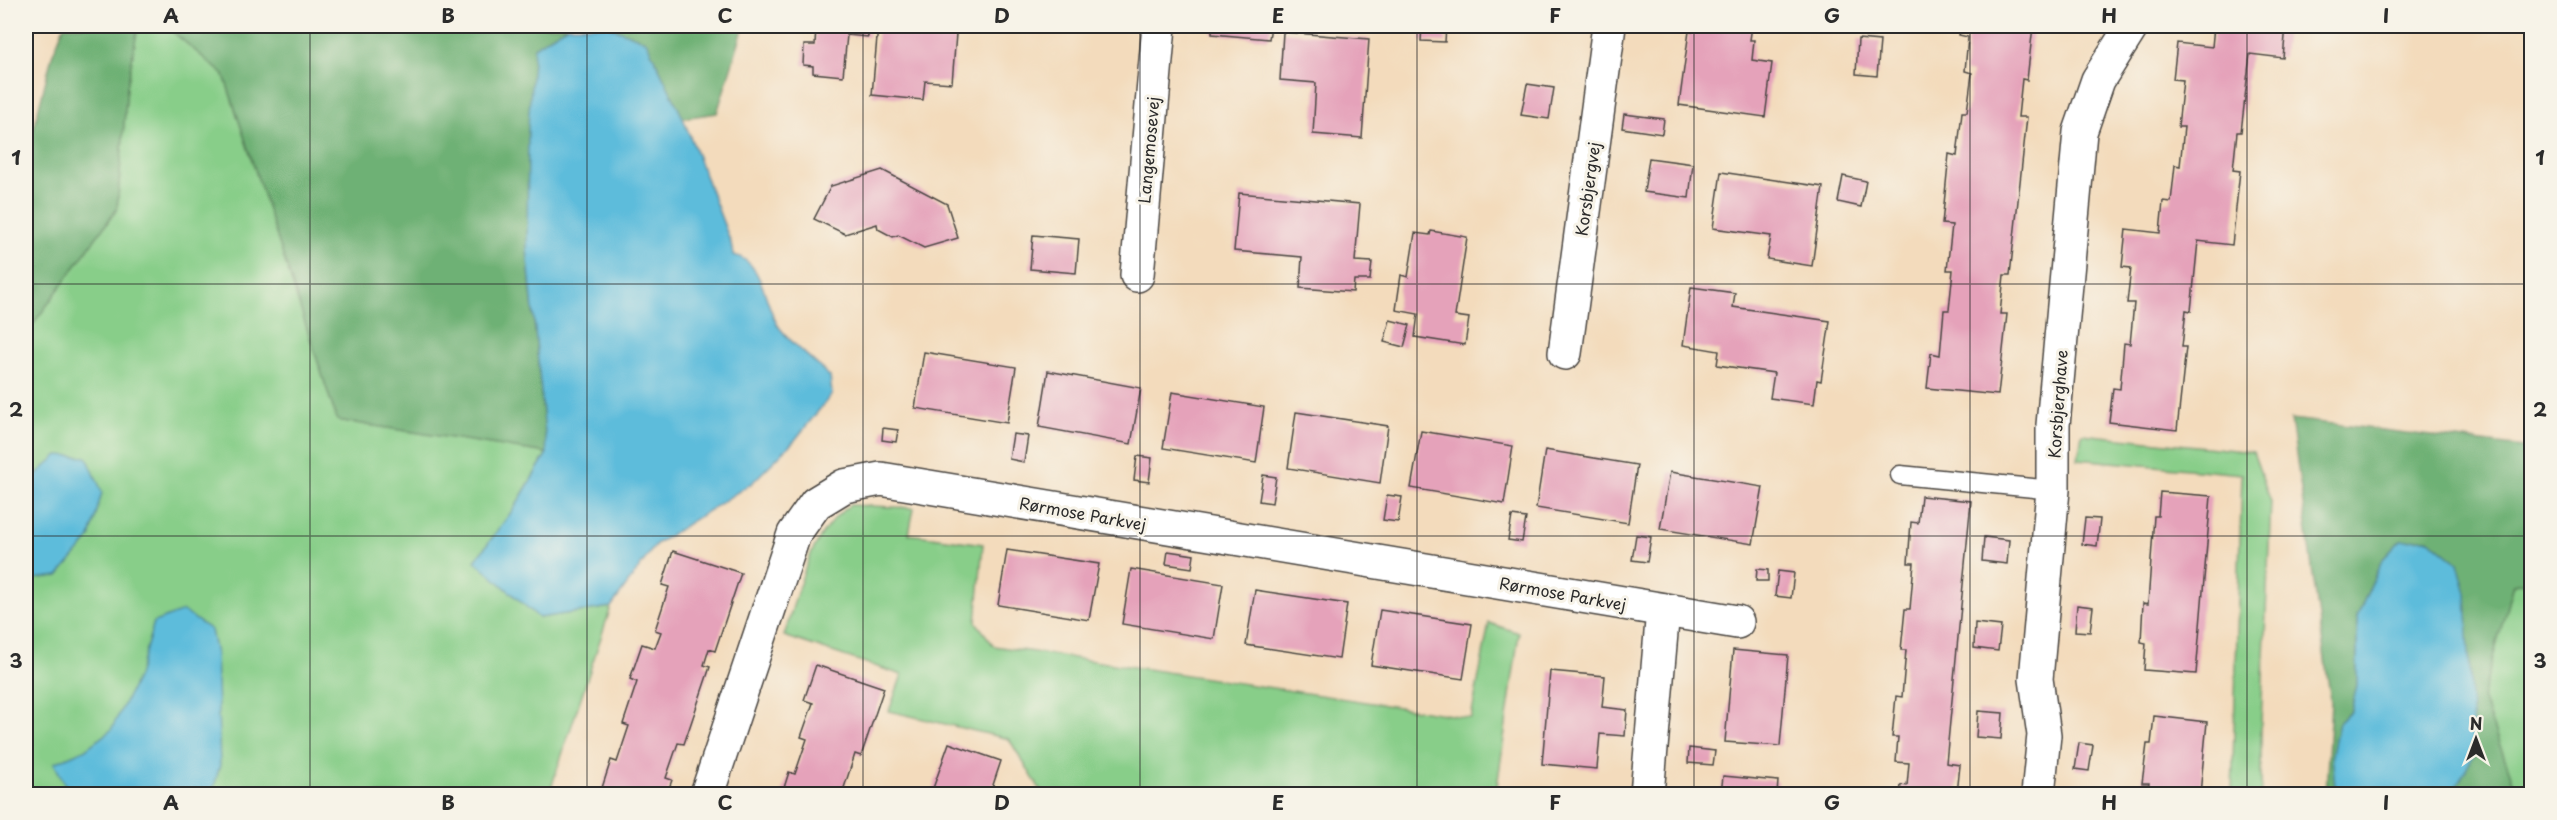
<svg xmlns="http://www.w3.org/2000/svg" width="2557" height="820" font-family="'Playpen Sans',sans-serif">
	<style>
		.green { fill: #88ce89; stroke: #5a7c5a; stroke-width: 1.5 }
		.forest { fill: #6eb175; stroke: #4c6e50; stroke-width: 1.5 }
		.water { fill: #5dbcdb; stroke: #447483; stroke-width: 1.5 }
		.building { fill: #e5a2ba }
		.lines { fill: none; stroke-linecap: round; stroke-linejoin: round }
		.service-casing { stroke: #494541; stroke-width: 21 }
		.minor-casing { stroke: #494541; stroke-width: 36 }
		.service { stroke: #fff; stroke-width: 18 }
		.minor { stroke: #fff; stroke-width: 33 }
		.grid { fill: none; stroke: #2b2b2b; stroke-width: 1.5; stroke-opacity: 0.55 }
		.labels { text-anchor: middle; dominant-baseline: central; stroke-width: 6; stroke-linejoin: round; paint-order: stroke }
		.street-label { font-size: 16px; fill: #2b2b2b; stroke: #f7f3e8 }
		.neatline { fill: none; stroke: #2b2b2b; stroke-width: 2 }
		.grid-label { font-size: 20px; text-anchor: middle; font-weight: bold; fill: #2b2b2b }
	</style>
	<rect width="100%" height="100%" fill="#f7f3e8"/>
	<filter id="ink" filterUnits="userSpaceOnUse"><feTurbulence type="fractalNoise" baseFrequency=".0167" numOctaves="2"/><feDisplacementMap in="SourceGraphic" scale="12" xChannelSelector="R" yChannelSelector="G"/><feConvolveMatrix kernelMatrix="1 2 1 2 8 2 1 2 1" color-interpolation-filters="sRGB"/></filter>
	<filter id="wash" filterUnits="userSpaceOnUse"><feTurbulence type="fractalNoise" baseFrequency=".008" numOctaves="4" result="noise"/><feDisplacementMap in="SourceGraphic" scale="24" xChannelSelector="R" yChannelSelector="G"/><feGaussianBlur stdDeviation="1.35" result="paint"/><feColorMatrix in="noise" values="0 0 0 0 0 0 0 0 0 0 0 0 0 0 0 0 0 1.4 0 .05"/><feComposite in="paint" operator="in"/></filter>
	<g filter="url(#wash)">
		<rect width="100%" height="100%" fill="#f3dbbc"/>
		<g class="green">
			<polygon points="138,26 166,26 224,75 337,420 547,453 515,507 539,618 611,607 549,794 26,794 26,334 117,209 127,87"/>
			<polygon points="2082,434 2253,452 2271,502 2261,722 2261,794 2232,794 2242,474 2078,459"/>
			<path d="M850,505L914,508L909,534L983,544L976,622L994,646L1471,718L1489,623L1519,633L1496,794H1055L1041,791L1009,739L889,711L902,675L784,636C800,587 807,536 850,505Z"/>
			<polygon points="2531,581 2531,794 2518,794 2482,698 2513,584"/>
		</g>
		<g class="forest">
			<polygon points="64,26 138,26 127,87 117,209 26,334 26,158 52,56"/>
			<polygon points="166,26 568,26 534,47 527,249 547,453 337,420 224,75"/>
			<polygon points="608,26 744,26 717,113 683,118 646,41"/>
			<polygon points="2291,419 2531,448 2531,581 2513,584 2482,698 2518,794 2443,794 2454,791 2458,563 2429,539 2401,540 2382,560 2357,617 2357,685 2351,711 2339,723 2351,793 2360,794 2326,794 2331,702"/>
		</g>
		<g class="water">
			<path d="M568,26H608L646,41L683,118L731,243L733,255C764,260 764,306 779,327C793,346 814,360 830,377L832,394L795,440L752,483L656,544L611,607L539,618L475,561L515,507L547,453L527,249L528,126L534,47Z"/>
			<polygon points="58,455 87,457 102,492 90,538 58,576 26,580 26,493 31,479"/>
			<polygon points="2429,539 2458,563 2466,593 2474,755 2454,791 2443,794 2360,794 2335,786 2332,754 2339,723 2351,711 2357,685 2357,617 2382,560 2401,540"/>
			<polygon points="183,611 211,630 216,654 220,765 212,794 70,794 54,763 84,750 111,730 138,676 154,622"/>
		</g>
		<g id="blocks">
			<g class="building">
				<polygon points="816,26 869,26 868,37 847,35 843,76 813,73 813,66 803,65 804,45 815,45"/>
				<polygon points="878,26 956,34 952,83 925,81 923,100 872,95"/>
				<polygon points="1212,26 1271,26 1269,39 1212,34"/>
				<polygon points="1422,26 1446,26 1445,42 1421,41"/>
				<polygon points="1693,26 1752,26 1750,40 1754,40 1752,60 1772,63 1765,117 1679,105 1689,31 1692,32"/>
				<polygon points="1961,26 2033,26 2027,80 2022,79 2018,117 2027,117 2010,275 2004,275 2000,314 2007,314 1998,395 1927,388 1931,353 1940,355 1944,310 1949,310 1953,270 1947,270 1952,225 1942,224 1949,154 1957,156 1962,112 1967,112 1972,73 1965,71 1968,37 1959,35"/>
				<polygon points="2214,26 2286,26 2283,58 2250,54 2241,132 2237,132 2233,170 2240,171 2232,245 2198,241 2191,311 2186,310 2182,347 2186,347 2177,430 2109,422 2113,388 2120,389 2124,343 2130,344 2134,303 2127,303 2131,268 2122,267 2126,229 2160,233 2163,201 2171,202 2175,165 2180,166 2184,127 2178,127 2183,80 2173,79 2177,43 2212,47"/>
				<polygon points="1283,32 1369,39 1362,138 1313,134 1316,83 1280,80"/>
				<polygon points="1858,39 1880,41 1877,76 1856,74"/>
				<polygon points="1527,84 1554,88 1549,119 1521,115"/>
				<polygon points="1624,114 1664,119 1662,134 1622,128"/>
				<polygon points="1649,158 1693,164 1689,198 1644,192"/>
				<polygon points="882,170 947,204 958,238 924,248 898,235 893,237 878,229 877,224 845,234 814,219 831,186"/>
				<polygon points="1721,172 1823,187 1812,266 1767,259 1771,236 1713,228"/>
				<polygon points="1843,176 1866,181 1861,207 1838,202"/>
				<polygon points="1239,193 1360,204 1355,261 1372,262 1370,280 1354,280 1353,292 1300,288 1302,257 1234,251"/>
				<polygon points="1431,231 1467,237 1455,316 1469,318 1465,345 1415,337 1418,314 1396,310 1401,275 1408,277 1415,233 1430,235"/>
				<polygon points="1033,235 1079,239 1076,273 1030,269"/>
				<polygon points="1691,287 1735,293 1733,307 1830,321 1821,381 1817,380 1814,404 1770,398 1774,373 1717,365 1719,351 1683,345"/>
				<polygon points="1390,320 1410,325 1404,347 1384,342"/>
				<polygon points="924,352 1016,367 1007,423 915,408"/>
				<polygon points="1048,371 1141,388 1131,444 1039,427"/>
				<polygon points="1172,392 1264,407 1256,463 1163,448"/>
				<polygon points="1296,412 1388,426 1380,483 1288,468"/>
				<polygon points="883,428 898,430 896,442 882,440"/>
				<polygon points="1421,431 1513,446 1504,504 1411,488"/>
				<polygon points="1013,434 1028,436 1024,462 1009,459"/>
				<polygon points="1545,450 1637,465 1628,523 1536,508"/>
				<polygon points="1137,456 1152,458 1149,482 1134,480"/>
				<polygon points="1670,472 1763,487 1753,544 1660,529"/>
				<polygon points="1263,475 1276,477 1272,503 1259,501"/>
				<polygon points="2160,492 2211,496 2196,674 2144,670 2146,643 2141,642 2143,603 2148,604 2154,516 2158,516"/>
				<polygon points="1387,495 1402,497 1398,522 1383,520"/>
				<polygon points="1921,496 1971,501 1946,763 1960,765 1957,794 1900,794 1901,785 1907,786 1909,763 1896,762 1898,737 1892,737 1896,696 1902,697 1906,650 1901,650 1905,609 1910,609 1914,563 1908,563 1911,522 1918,523"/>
				<polygon points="1512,516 1526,518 1522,542 1508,540"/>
				<polygon points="2085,518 2100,519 2097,546 2082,544"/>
				<polygon points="1636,535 1651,537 1647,562 1632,560"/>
				<polygon points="1984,537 2009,540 2007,564 1982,561"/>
				<polygon points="1007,550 1099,564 1089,620 998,605"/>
				<polygon points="673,551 741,573 715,651 709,649 704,665 710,667 684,744 678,743 666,778 672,780 667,794 600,794 611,760 617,762 629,726 623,724 637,682 630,679 642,644 655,648 661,632 655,630 669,587 662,585"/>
				<polygon points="1168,551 1194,555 1192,568 1166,564"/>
				<polygon points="1131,569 1223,584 1214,639 1122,624"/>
				<polygon points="1757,569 1768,570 1768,581 1756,581"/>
				<polygon points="1778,571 1794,573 1791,598 1775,596"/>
				<polygon points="1255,590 1347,604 1339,659 1246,645"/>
				<polygon points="2077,605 2093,607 2090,632 2075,631"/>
				<polygon points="1380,610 1472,624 1463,679 1371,665"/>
				<polygon points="1975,623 2001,626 1998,651 1974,648"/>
				<polygon points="1733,650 1788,655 1780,746 1725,742"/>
				<polygon points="816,665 884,688 861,756 855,754 843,791 849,793 849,794 782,794 789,772 795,774 807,739 801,737 813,703 804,700"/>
				<polygon points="1550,671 1605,676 1602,707 1627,710 1625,736 1600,734 1597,769 1542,764"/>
				<polygon points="1978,711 2003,713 2001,739 1976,737"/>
				<polygon points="2154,716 2207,722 2200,794 2148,794 2149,783 2142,783 2147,744 2151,744"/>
				<polygon points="949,743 1001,761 990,794 931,794"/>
				<polygon points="2079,743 2093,745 2089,771 2075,769"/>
				<polygon points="1689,748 1715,751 1713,765 1688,763"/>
				<polygon points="1723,776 1778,781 1777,794 1721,794"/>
			</g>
		</g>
	</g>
	<g filter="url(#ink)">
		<use href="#blocks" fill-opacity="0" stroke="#494541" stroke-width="1.5"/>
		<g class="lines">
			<defs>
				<polyline id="service" points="1900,475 2053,490"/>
				<g id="minor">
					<polyline points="1137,275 1159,26"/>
					<polyline points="1565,353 1609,26"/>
					<polyline points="707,794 794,534 816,503 844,486 881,479 1737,622"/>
					<polyline points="1647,794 1663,610"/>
					<polyline points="2038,794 2044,735 2036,679 2053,490 2053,425 2080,132 2098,80 2132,26"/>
				</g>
			</defs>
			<use href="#service" class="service-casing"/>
			<use href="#minor" class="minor-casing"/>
			<use href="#service" class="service"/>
			<use href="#minor" class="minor"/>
		</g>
	</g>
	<path class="grid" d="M310,26V794M587,26V794M863,26V794M1140,26V794M1417,26V794M1694,26V794M1970,26V794M2247,26V794M26,284H2532M26,536H2532"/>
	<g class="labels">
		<g class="street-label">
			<text transform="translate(1148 150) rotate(-85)">Langemosevej</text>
			<text transform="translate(1587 189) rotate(-82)">Korsbjergvej</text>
			<text transform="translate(2057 404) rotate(-86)">Korsbjerghave</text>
			<text transform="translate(1083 513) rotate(10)">Rørmose Parkvej</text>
			<text transform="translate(1563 593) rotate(10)">Rørmose Parkvej</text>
		</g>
	</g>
	<rect width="2557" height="820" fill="none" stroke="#f7f3e8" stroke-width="66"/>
	<g transform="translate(2476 739)" stroke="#f7f3e8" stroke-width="4.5" paint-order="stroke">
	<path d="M0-4.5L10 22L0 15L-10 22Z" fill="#2b2b2b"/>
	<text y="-9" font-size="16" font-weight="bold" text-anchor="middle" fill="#2b2b2b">N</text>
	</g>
	<rect x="33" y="33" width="2491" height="754" class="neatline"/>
	<g class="grid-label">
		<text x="171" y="23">A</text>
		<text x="448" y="23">B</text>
		<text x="725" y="23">C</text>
		<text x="1002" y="23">D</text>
		<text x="1278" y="23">E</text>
		<text x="1555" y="23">F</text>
		<text x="1832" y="23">G</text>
		<text x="2109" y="23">H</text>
		<text x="2386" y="23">I</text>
		<text x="16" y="165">1</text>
		<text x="2540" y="165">1</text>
		<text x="16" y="417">2</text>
		<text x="2540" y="417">2</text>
		<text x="16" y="668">3</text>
		<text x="2540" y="668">3</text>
		<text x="171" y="810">A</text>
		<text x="448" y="810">B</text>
		<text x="725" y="810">C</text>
		<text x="1002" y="810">D</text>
		<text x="1278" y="810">E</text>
		<text x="1555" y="810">F</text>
		<text x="1832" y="810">G</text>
		<text x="2109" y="810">H</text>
		<text x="2386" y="810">I</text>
	</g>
</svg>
